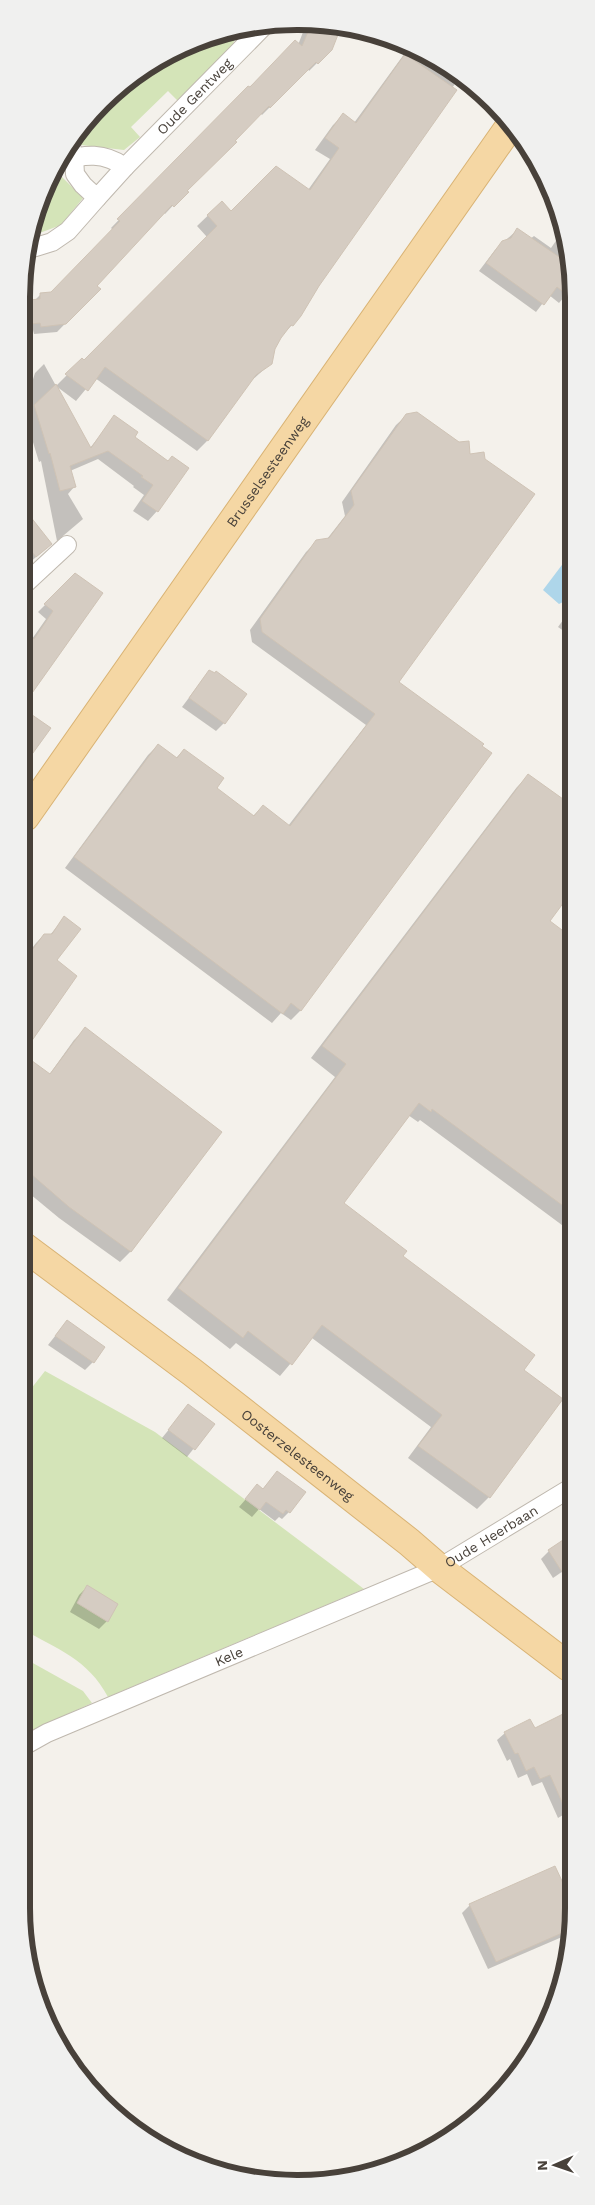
<svg xmlns="http://www.w3.org/2000/svg" width="595" height="2205" font-family="'Work Sans',sans-serif">
	<style>
		.green { fill: #d4e4b8 }
		.water { fill: #aed6ea }
		.shadow { fill: #0003 }
		.building { fill: #d5ccc2; stroke: #cfc3b5 }
		.lines { fill: none; stroke-linecap: round; stroke-linejoin: round }
		.street-casing { stroke: #bfb8ae; stroke-width: 20 }
		.primary-casing { stroke: #d9b374; stroke-width: 30 }
		.street { stroke: #fff; stroke-width: 18 }
		.primary { stroke: #f5d7a4; stroke-width: 28 }
		.labels { text-anchor: middle; dominant-baseline: central; stroke-width: 5; stroke-linejoin: round; paint-order: stroke }
		.street-label { font-size: 14px; fill: #48413a; stroke: #fff }
		.rim { fill: none; stroke: #48413a; stroke-width: 6 }
	</style>
	<rect width="100%" height="100%" fill="#f4f1eb"/>
	<g class="green">
		<polygon points="239,28 232,47 178,101 168,91 131,127 140,137 124,150 81,145 77,135 144,68"/>
		<polygon points="59,174 83,198 61,225 29,237 55,175"/>
		<path d="M45,1371L155,1432L364,1589L108,1697C88,1659 57,1649 22,1629L23,1399Z"/>
		<polygon points="22,1657 83,1691 92,1703 26,1733 24,1713 22,1710"/>
	</g>
	<path class="water" d="M571,553C571,568 577,597 559,604L543,590Z"/>
	<g class="shadow">
		<polygon points="305,27 340,27 331,49 309,71 308,69 262,115 260,113 165,214 164,213 95,286 99,289 57,332 34,334 33,330 26,331 26,303 34,301 40,295 51,293 113,230 111,228 240,95 298,45"/>
		<polygon points="410,46 420,50 459,78 292,325 281,336 274,348 271,363 250,382 207,441 197,451 95,378 76,401 56,386 82,360 83,362 207,237 197,226 221,203 231,213 308,190 330,159 315,150 333,125 343,115 354,123"/>
		<polygon points="517,230 530,239 534,236 551,248 562,232 571,262 571,289 559,303 549,295 536,312 479,271 495,250"/>
		<polygon points="44,364 90,448 115,417 133,438 168,462 187,469 157,511 148,521 133,511 144,495 133,487 134,486 98,459 70,471 74,487 68,494 83,519 57,541 41,461 39,462 26,419 26,401 35,373"/>
		<polygon points="407,415 469,455 484,459 397,682 301,1010 291,1020 281,1013 272,1023 65,868 148,755 158,745 176,758 184,750 215,788 253,816 263,806 288,826 366,725 252,642 250,630 306,552 317,541 327,539 345,516 342,502 396,425"/>
		<polygon points="26,514 50,545 28,564 26,561"/>
		<polygon points="75,575 32,691 32,639 46,619 38,612"/>
		<polygon points="571,609 571,636 558,627"/>
		<polygon points="209,671 214,675 224,723 216,731 182,707"/>
		<polygon points="528,776 570,806 570,892 548,922 570,938 570,1231 420,1120 418,1122 408,1115 342,1203 522,1370 561,1399 489,1497 477,1509 408,1458 431,1427 312,1338 280,1376 236,1343 230,1349 167,1300 335,1077 311,1058 517,787"/>
		<polygon points="64,918 55,961 25,1045 24,959 36,943 44,935 50,935"/>
		<polygon points="85,1029 131,1251 120,1262 59,1218 24,1189 24,1057 49,1075 74,1040"/>
		<polygon points="67,1321 93,1362 85,1370 48,1345"/>
		<polygon points="188,1406 213,1424 187,1457 162,1438"/>
		<polygon points="277,1472 289,1512 282,1519 279,1517 275,1521 259,1509 252,1517 239,1507 257,1486 262,1490"/>
		<polygon points="569,1538 569,1567 553,1578 541,1559 549,1551"/>
		<polygon points="87,1587 107,1621 99,1629 70,1612 79,1595"/>
		<polygon points="534,1729 568,1812 558,1818 542,1782 532,1786 527,1774 518,1778 510,1759 507,1761 497,1740 505,1733"/>
		<polygon points="569,1899 569,1934 488,1969 462,1913 470,1905"/>
	</g>
	<g class="building">
		<polygon points="310,27 341,27 332,50 318,64 316,62 270,108 269,106 235,141 237,142 187,191 189,192 174,207 172,205 97,286 101,289 66,324 41,327 40,323 31,324 28,300 40,299 40,293 51,292 120,221 117,219 248,86 250,87 295,40 302,46"/>
		<polygon points="405,54 457,90 319,286 301,316 293,326 291,325 281,338 275,349 272,364 256,375 208,441 105,367 88,391 65,374 82,358 84,360 217,226 207,215 222,201 231,211 276,166 310,190 339,148 325,138 343,113 356,123"/>
		<polygon points="517,228 571,265 571,298 557,287 544,305 486,263 502,241 511,238"/>
		<polygon points="56,384 91,448 114,415 138,432 135,437 168,461 172,456 189,468 158,512 142,501 153,485 141,477 143,476 108,451 70,466 76,487 60,491 50,453 49,454 34,405"/>
		<polygon points="417,412 459,442 469,441 470,454 484,452 485,459 535,494 399,682 484,744 482,746 492,753 301,1011 291,1003 283,1014 74,857 158,744 177,758 184,749 224,778 217,788 254,816 263,805 290,826 375,714 262,632 260,619 316,540 329,538 354,505 351,491 406,414"/>
		<polygon points="26,511 52,544 36,557 26,544"/>
		<polygon points="75,573 103,593 25,703 25,633 34,639 53,611 44,604"/>
		<polygon points="209,670 215,673 216,671 247,694 225,724 189,698"/>
		<polygon points="25,710 51,728 25,764"/>
		<polygon points="528,774 570,804 570,894 550,921 570,936 570,1211 432,1109 431,1112 419,1103 344,1203 407,1251 403,1256 535,1355 524,1370 563,1399 490,1498 418,1446 442,1415 322,1325 292,1365 248,1331 243,1338 178,1288 346,1064 322,1046"/>
		<polygon points="64,916 81,929 57,960 77,976 24,1052 24,961 44,934 52,934"/>
		<polygon points="85,1027 222,1132 131,1252 69,1207 24,1168 24,1055 50,1074"/>
		<polygon points="67,1320 105,1347 94,1363 55,1336"/>
		<polygon points="188,1404 215,1424 195,1450 168,1430"/>
		<polygon points="277,1471 306,1492 290,1513 286,1510 283,1514 266,1502 260,1510 245,1499 257,1484 263,1489"/>
		<polygon points="569,1536 569,1583 548,1550"/>
		<polygon points="87,1585 118,1604 108,1622 77,1603"/>
		<polygon points="565,1713 569,1722 569,1818 550,1775 540,1779 534,1767 526,1771 518,1753 515,1754 504,1732 530,1719 535,1728"/>
		<polygon points="555,1866 569,1896 569,1930 496,1962 469,1904"/>
	</g>
	<g class="lines">
		<defs>
			<g id="street">
				<polyline points="70,142 74,157 75,174 83,185 97,198 125,167"/>
				<path id="s1" d="M61,161C85,154 104,152 125,167L263,27"/>
				<polyline points="26,250 52,242 68,231 97,198"/>
				<polyline points="25,584 67,545"/>
				<path id="s2" d="M22,1747L47,1733L439,1568L569,1489"/>
			</g>
			<g id="primary">
				<path id="s3" d="M25,817L510,126"/>
				<path id="s4" d="M23,1246L192,1372L409,1542L439,1568L569,1667"/>
			</g>
		</defs>
		<use href="#street" class="street-casing"/>
		<use href="#primary" class="primary-casing"/>
		<use href="#street" class="street"/>
		<use href="#primary" class="primary"/>
	</g>
	<g class="labels">
		<g class="street-label">
			<text stroke="none"><textPath href="#s1" startOffset="166">Oude Gentweg</textPath></text>
			<text stroke="none"><textPath href="#s3" startOffset="422">Brusselsesteenweg</textPath></text>
			<text stroke="none"><textPath href="#s4" startOffset="345">Oosterzelesteenweg</textPath></text>
			<text stroke="none"><textPath href="#s2" startOffset="515">Oude Heerbaan</textPath></text>
			<text stroke="none"><textPath href="#s2" startOffset="226">Kele</textPath></text>
		</g>
	</g>
	<path d="M0 0H595V2205H0ZM297 30H298A267 267 0 0 1 565 297V1908A267 267 0 0 1 298 2175H297A267 267 0 0 1 30 1908V297A267 267 0 0 1 297 30Z" fill="#f0f0ef" fill-rule="evenodd"/>
	<path class="rim" d="M297 30H298A267 267 0 0 1 565 297V1908A267 267 0 0 1 298 2175H297A267 267 0 0 1 30 1908V297A267 267 0 0 1 297 30Z"/>
	<g transform="translate(555 2165) rotate(268)" stroke="#ffffff" stroke-width="4" paint-order="stroke">
	<path d="M0-4L9 19L0 12L-9 19Z" fill="#48413a"/>
	<text y="-8" font-size="14" font-weight="bold" text-anchor="middle" fill="#48413a">N</text>
	</g>
</svg>
